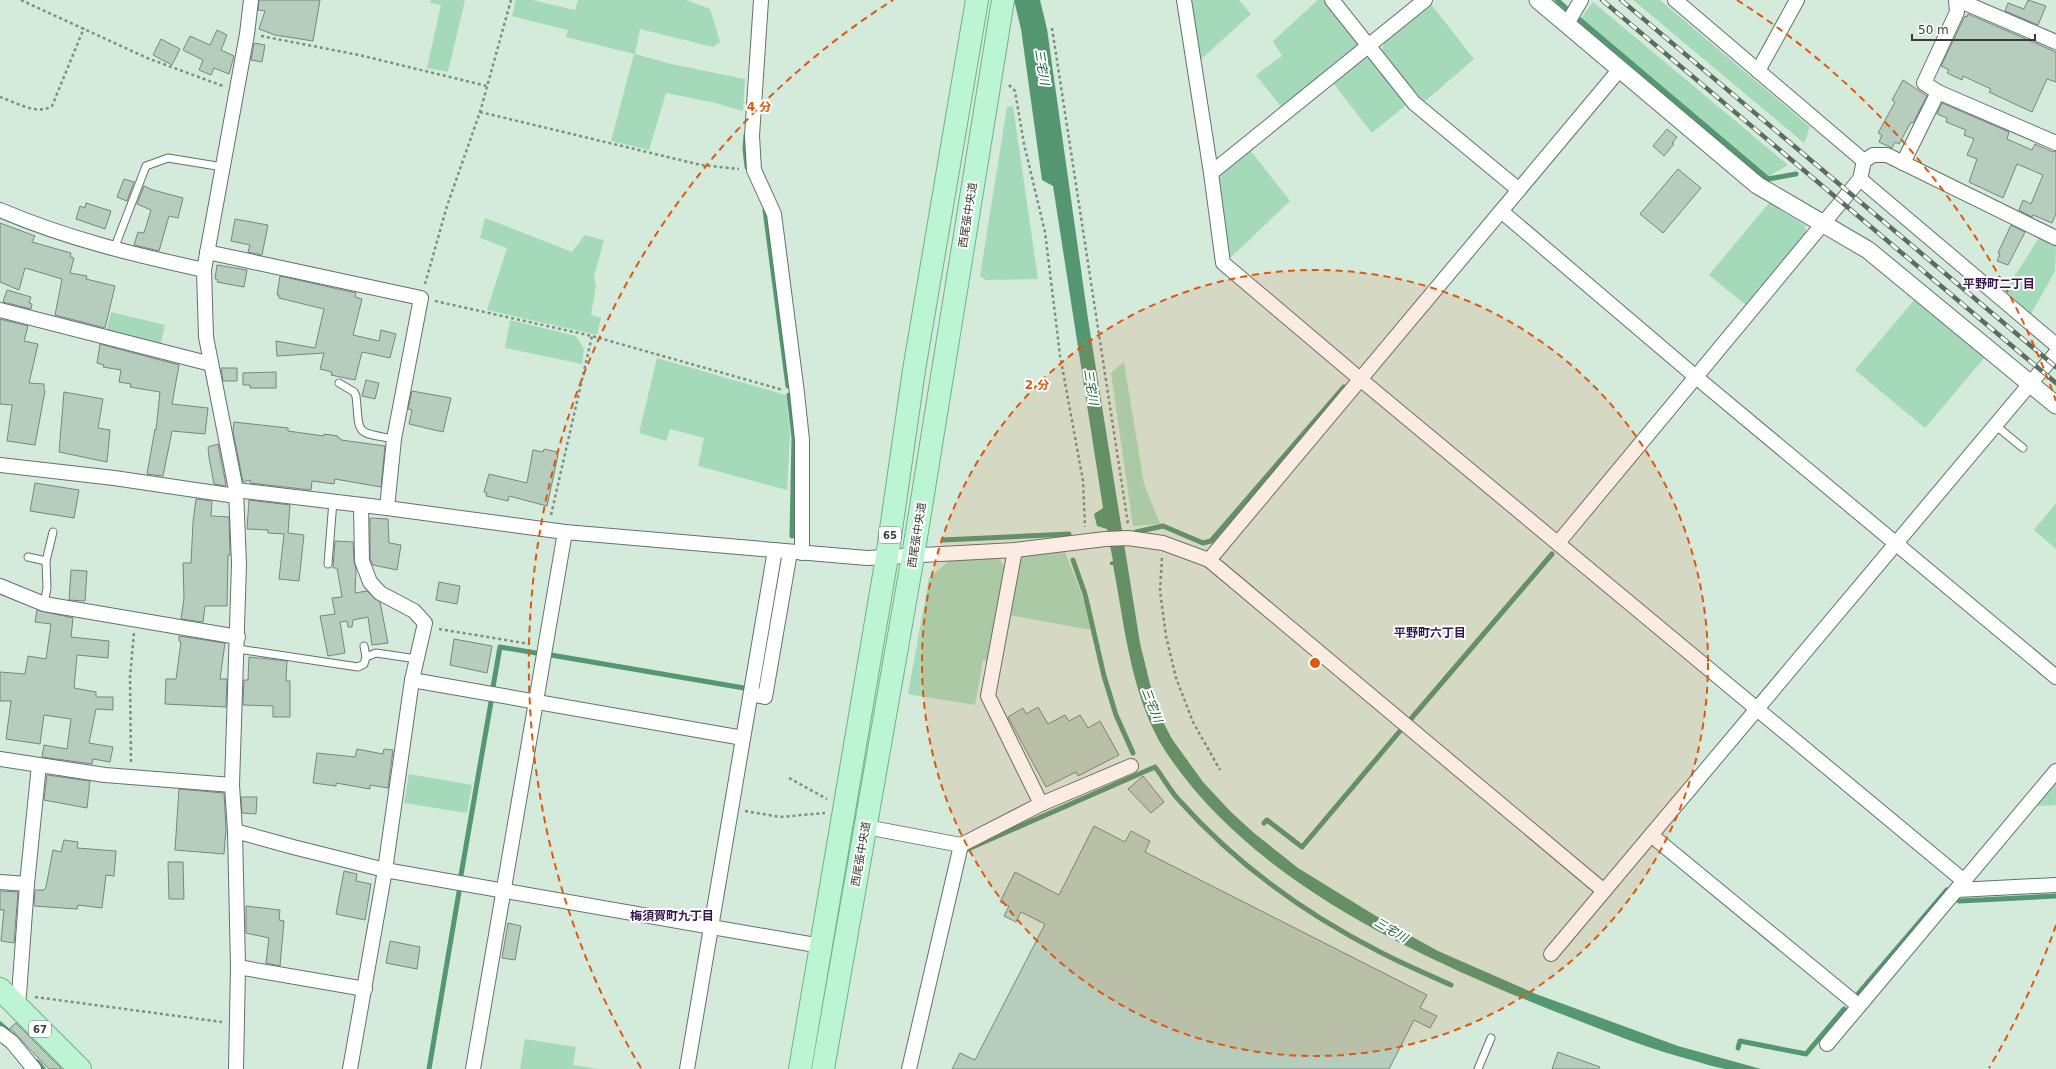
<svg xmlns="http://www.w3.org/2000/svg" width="2056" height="1069" font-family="'DejaVu Sans','Noto Sans JP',sans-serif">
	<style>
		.green { fill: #a4d9b9 }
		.water { fill: #559771 }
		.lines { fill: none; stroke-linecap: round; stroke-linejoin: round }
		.stream { stroke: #559771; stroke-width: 5 }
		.building { fill: #b6cdbe; stroke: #73887b }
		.service-casing { stroke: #607467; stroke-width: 9 }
		.minor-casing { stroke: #607467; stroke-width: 16 }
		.tertiary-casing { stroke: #607467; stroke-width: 19 }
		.primary-casing { stroke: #6fb08a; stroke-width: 24 }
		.path { stroke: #7f8e84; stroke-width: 2.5; stroke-dasharray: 3 3; stroke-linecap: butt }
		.service { stroke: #fff; stroke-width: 7 }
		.minor { stroke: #fff; stroke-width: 14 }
		.tertiary { stroke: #fff; stroke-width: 17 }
		.primary { stroke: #bcf5d4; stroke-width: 22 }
		.rail-casing { stroke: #5e6b62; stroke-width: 4.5 }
		.rail { stroke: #fff; stroke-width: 3; stroke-dasharray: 9; stroke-linecap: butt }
		.ring { fill: none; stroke: #df580e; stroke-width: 2; stroke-dasharray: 7 5 }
		.labels { text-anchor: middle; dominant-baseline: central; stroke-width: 4; stroke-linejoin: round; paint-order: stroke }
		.shield { fill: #fff; stroke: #717773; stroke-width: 1 }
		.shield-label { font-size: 10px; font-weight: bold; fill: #343d37 }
		.street-label { font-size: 11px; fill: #343d37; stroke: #fff }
		.water-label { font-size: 12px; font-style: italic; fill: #0e5e3a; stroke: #fff }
		.neighbourhood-label { font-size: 12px; font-weight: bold; fill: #37174f; stroke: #fff }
		.centre { fill: #df580e; stroke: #fff; stroke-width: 2 }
		.ring-label { font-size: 12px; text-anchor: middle; font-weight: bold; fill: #df580e; stroke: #fff; stroke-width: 4; stroke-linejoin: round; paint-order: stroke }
	</style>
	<rect width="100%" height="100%" fill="#d4ebdc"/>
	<g class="green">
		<polygon points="431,0 465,0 448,72 427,68 441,5 430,3"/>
		<polygon points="516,0 532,0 575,10 578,0 686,0 710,9 720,42 713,47 640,29 635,54 671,64 745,79 743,111 716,103 666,93 649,150 611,141 634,54 566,37 568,30 512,16"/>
		<polygon points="1191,0 1239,0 1251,14 1200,60"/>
		<polygon points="1318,0 1326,0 1358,41 1357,48 1282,108 1256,75 1282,56 1273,41"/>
		<polygon points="1633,0 1660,0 1810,127 1804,143"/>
		<polygon points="1593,2 1788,165 1768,177 1581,18"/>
		<polygon points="1430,3 1474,59 1424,102 1382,52 1384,41"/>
		<polygon points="1365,58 1374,60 1407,104 1372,133 1333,83"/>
		<polygon points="1013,106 1038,279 986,280 980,276 1007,107"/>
		<polygon points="1250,150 1290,201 1228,260 1218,182 1224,170"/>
		<polygon points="1769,203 1805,225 1806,236 1747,306 1709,275"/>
		<polygon points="485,218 572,252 585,235 604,240 594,276 596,286 591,315 601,318 597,335 487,310 507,248 480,238"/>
		<polygon points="2039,238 2056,246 2055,271 2031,314 2005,291"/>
		<polygon points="1915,299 1985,357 1925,428 1855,370"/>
		<polygon points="111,312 165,325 160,346 106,333"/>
		<polygon points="510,320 576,336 584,349 582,364 505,348"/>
		<polygon points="657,358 786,395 790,434 787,490 698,466 704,438 670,429 666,441 639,433"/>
		<polygon points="1124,362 1144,484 1160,524 1133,526 1111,373"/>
		<polygon points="2056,503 2056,549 2034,530"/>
		<polygon points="1065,552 1082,595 1091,630 1009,615 1017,564 1025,555"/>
		<polygon points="998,558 1006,569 990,661 983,660 975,705 908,694 929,578 949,561"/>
		<polygon points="409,774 472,785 467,813 404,803"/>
		<polygon points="2056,783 2056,805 2037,806"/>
		<polygon points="525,1039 576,1047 573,1065 598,1069 520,1069"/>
	</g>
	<path class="water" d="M1014,0H1040L1047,29L1088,319L1140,643L1150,684L1161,718L1172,739L1203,782L1231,812L1254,833L1298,868L1389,924L1438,951L1536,994L1678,1046L1761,1069C1749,1069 1736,1069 1725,1069C1715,1067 1705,1064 1695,1061C1652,1050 1610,1033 1569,1017C1426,961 1254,885 1166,752C1131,698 1125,627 1113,565H1110V562L1113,561L1107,529L1097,526L1094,514L1103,508L1053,186L1042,180L1021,29Z"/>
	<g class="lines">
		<g class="stream">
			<polyline points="1557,0 1567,9"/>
			<polyline points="1580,20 1768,179 1796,174"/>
			<polyline points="746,135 745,149 747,167"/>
			<polyline points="765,210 788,386"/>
			<polyline points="789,395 794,438 792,536"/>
			<polyline points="1136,532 1163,526 1203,543 1211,541 1344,387"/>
			<polyline points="943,540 1069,534"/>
			<polyline points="1073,560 1085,594 1104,676 1116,715 1133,753"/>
			<polyline points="551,655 744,688"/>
			<polyline points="493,687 500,647 536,653"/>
			<polyline points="1410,720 1552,554"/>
			<polyline points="1264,823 1267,820 1302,847 1400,731"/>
			<path d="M968,849L1155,767C1163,777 1169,789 1178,799C1234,862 1305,914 1380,952C1403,964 1427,974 1451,985"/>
			<polyline points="461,875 491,702"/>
			<polyline points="1959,901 2056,896"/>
			<polyline points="1858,994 1947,890"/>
			<polyline points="0,1024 8,1031"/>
			<polyline points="1738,1048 1740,1041 1806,1054 1844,1009"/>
			<polyline points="37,1062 43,1069"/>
			<polyline points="429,1069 459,892"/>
		</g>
	</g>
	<g class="building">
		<polygon points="259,0 320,0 313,41 275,35 259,29 265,11 258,10"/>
		<polygon points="2028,0 2046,6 2038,25 2005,11 2008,3 2024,9"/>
		<polygon points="1968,14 2056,52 2056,82 2047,79 2032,112 1989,92 1991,89 1963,76 1962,80 1947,73 1949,70 1941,66 1965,16 1967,17"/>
		<polygon points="217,30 227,35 221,50 234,56 229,74 214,68 211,75 199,70 203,60 183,50 190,36 210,45"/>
		<polygon points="161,39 180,49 172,65 153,55"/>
		<polygon points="254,43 265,45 262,62 251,60"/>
		<polygon points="1903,80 1927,96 1913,123 1911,122 1899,144 1895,142 1892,148 1879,142 1882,135 1878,133 1895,102 1892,100"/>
		<polygon points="1942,103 2009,132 2007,139 2032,150 2035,144 2053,152 2056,151 2056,214 2052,223 2033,215 2032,217 2019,210 2023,200 2031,204 2043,175 2017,164 2003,198 1969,182 1977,159 1967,155 1974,139 1964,135 1966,130 1946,122 1947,118 1937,114"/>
		<polygon points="1667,129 1677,137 1672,143 1674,144 1664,156 1653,146"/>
		<polygon points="1678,169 1701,188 1663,233 1640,214"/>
		<polygon points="124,179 134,182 127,201 117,197"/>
		<polygon points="144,186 153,190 183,198 178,218 169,216 159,251 134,245 138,232 144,233 151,210 137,204"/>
		<polygon points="86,203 111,211 105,229 76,219 80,206 85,208"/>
		<polygon points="235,219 268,225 262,255 248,252 250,245 231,241"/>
		<polygon points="0,223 35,236 32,242 71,253 70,257 74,258 70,273 87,276 86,279 115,286 105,328 55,315 62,279 25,268 19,290 0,282"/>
		<polygon points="2011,225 2025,232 2008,265 1997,261 2000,254 1998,253"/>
		<polygon points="217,265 247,270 244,287 217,282 218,280 215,279"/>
		<polygon points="280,276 356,293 355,297 362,299 353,335 379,341 381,330 396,334 390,358 362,352 355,380 331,375 332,372 320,369 324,353 277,356 276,341 315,348 324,309 279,298 279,295 277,295"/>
		<polygon points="7,290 31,297 29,303 32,304 31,309 3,302"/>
		<polygon points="0,319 28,326 24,341 38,344 29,383 44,384 44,390 45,391 35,445 7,441 12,405 0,404"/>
		<polygon points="100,344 179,365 172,404 208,408 205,434 172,431 163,476 147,474 155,429 156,430 160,392 130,387 131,384 119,382 121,370 103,367 104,365 97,363"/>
		<polygon points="221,368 237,368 237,381 223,381"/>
		<polygon points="276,372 276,388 250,388 250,385 243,385 243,373"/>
		<polygon points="366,380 379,383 375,399 362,396"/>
		<polygon points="412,391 451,398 443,432 409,424 412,410 408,409"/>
		<polygon points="64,392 103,399 98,428 110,430 107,462 59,452"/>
		<polygon points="234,422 288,428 288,431 324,436 324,434 338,436 338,438 341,439 341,440 385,446 381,487 335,479 334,484 312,481 311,490 250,483 250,480 243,482 233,432"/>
		<polygon points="218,444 226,485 225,486 214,484 209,457 208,447"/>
		<polygon points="544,449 557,452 558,455 547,506 509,496 508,501 486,496 487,493 484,492 489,474 527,483 533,450 543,452"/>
		<polygon points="35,483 79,490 74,518 30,511"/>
		<polygon points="196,499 212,501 211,516 229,517 230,555 228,555 227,606 205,606 203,622 181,619 184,598 183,563 191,563 193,522"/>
		<polygon points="249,500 290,505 288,533 304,535 299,581 279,579 284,534 268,533 268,530 247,529"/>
		<polygon points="370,518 388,519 389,543 401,545 397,570 373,565 370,559"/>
		<polygon points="335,541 353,542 354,561 356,570 355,593 367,591 380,602 388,643 372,645 368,617 353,620 352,627 348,627 347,621 340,622 345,653 328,656 320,616 335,614 332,598 342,597 337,568 333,568"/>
		<polygon points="71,570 87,571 85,601 69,600"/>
		<polygon points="439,582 460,586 457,604 436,600"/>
		<polygon points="37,610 73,618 71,637 109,641 108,658 77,655 74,688 96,692 96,697 113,697 113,710 96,709 89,743 113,747 110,762 93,759 92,764 42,757 44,745 67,749 71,719 44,715 40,744 6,739 11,701 0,701 0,672 25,674 28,656 46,659 51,624 35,622"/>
		<polygon points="179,636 225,643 220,679 227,679 226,707 165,704 166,679 176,679 181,642 179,641"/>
		<polygon points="454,639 492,646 487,673 450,665"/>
		<polygon points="249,657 287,661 286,681 290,681 290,717 273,717 273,706 243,705 244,680 248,680"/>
		<polygon points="1038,707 1048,724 1065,715 1069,721 1080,715 1088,728 1100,721 1119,755 1078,776 1076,772 1046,787 1008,717 1023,708 1026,714"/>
		<polygon points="357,749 383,754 384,749 393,750 388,788 370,785 370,789 336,783 336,786 313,783 317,753 355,757"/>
		<polygon points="47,775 90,781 87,808 44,800"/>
		<polygon points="1143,776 1164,802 1151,813 1128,789"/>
		<polygon points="179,789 224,793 226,830 224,854 175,850"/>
		<polygon points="241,797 257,797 256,814 242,813"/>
		<polygon points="1094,826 1125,842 1131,831 1150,841 1145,852 1427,995 1420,1008 1437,1016 1430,1028 1414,1020 1389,1069 952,1069 960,1053 975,1060 1045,924 1021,912 1016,922 1004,916 1009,906 1000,902 1015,872 1059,895"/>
		<polygon points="64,840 78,842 77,848 116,851 114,876 106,875 102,908 78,905 77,909 34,906 35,890 44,890 46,887 53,850 61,852"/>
		<polygon points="168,862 183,862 184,899 169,899"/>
		<polygon points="344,871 357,874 356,881 371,884 365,920 336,914"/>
		<polygon points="0,891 18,892 14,943 1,941 4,910 0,910"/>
		<polygon points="246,906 280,910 279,920 284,921 280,966 266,963 269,938 246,933"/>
		<polygon points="508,923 521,926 515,960 502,958"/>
		<polygon points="390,941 420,947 417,969 386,963"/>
		<polygon points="16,1023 62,1069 49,1069 41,1061 10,1028"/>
		<polygon points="1558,1052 1600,1067 1599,1069 1552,1069"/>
	</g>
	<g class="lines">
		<defs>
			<g id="service">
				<polyline points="114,249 146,166 168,158 223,167"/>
				<path d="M339,383L354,392L356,396C360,435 354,432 394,439"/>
				<polyline points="1995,425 2023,448"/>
				<polyline points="28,557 46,561"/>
				<polyline points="328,564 333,501"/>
				<polyline points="44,604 47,588 46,561 53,532"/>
				<polyline points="238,649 358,667 364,664 366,657 364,646"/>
				<polyline points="366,657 376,653 417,659"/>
				<polyline points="1478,1069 1491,1038"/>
			</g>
			<g id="minor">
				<polyline points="761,0 752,136 754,170 774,214 797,393 802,440 802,553"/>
				<polyline points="1184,0 1211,173 1223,263 1360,379 1964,881"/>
				<polyline points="1332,0 1414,103 1519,190"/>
				<polyline points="1675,0 1864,161"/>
				<polyline points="1956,0 1957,12 1924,83 1938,92 2056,143"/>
				<polyline points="1958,0 2056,42"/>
				<polyline points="1567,24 1581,0"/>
				<polyline points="1758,71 1797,0"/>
				<polyline points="1903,163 1938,92"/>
				<polyline points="1211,173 1425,0"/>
				<polyline points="1860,179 2056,345"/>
				<path d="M0,210C68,239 132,254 204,270"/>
				<polyline points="1501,211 1696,377 2056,677"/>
				<polyline points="207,252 421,298 394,439 387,508"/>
				<polyline points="0,310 211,364"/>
				<polyline points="0,465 114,478 236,496"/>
				<polyline points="236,490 387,508 565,532 867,558 1015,550 1105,539 1128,538 1163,543 1209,560 1604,891 2056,353"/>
				<polyline points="1558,543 1860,179 1864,161 1873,155 1887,155 2056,238"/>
				<polyline points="1015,550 988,696 1041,804"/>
				<polyline points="1209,560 1620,69"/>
				<polyline points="0,586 44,604 238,637"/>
				<polyline points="412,680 743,738"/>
				<polyline points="751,694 765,697 790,552"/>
				<polyline points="0,759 105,775 232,785"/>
				<polyline points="866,827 961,845 1041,804 1131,766"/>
				<polyline points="235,831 293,847 385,870 821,946"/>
				<polyline points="1651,835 1859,1006 2056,771"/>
				<polyline points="0,882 27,884"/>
				<polyline points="1957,890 2056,885"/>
				<polyline points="1551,954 1604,891"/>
				<polyline points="238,967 365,989"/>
				<polyline points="15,1004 19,995 27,884 39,765"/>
				<polyline points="0,1033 12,1042 34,1069"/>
				<polyline points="1827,1044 1859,1006"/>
				<polyline points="236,1069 238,967 235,831 232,785 239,564 236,490 206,337 204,270 247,34 251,0"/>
				<polyline points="350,1069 385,870 412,680 425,623 414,611 380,593 370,582 362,561 361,505"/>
				<polyline points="473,1069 565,532"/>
				<polyline points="687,1069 775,550"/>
				<polyline points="909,1069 961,845"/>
			</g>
			<polyline id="tertiary" points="1538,0 1757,185 1868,250 2056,405"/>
			<g id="primary">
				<polyline points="0,989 80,1069"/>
				<polyline points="800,1069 887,557 914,370 977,0"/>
				<polyline points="823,1069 913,556 1003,0"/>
			</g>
		</defs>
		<use href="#service" class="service-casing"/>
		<use href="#minor" class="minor-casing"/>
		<use href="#tertiary" class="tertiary-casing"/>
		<use href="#primary" class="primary-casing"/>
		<g class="path">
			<polyline points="21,0 147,58 223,86"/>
			<polyline points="1052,28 1128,524"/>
			<polyline points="261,36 359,55 487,86"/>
			<polyline points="1009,85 1015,91 1024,144 1045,232 1060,355 1083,481 1085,527"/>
			<path d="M0,97C15,102 38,116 52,106L84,28"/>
			<polyline points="480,112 701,165 739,169"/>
			<polyline points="425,284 447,206 480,112 511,0"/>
			<polyline points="435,301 592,336 783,390"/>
			<polyline points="551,515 592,336"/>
			<polyline points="1162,558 1160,591 1166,636 1176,678 1193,722 1220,770"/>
			<polyline points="439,629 530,644"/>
			<polyline points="131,762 130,677 134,633"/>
			<polyline points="789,778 827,799"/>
			<polyline points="745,811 780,817 825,813"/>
			<polyline points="35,997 222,1022"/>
		</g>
		<use href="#service" class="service"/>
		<use href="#minor" class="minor"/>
		<use href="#tertiary" class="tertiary"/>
		<use href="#primary" class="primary"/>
		<defs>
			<g id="rail">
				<polyline points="1602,0 2056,383"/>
				<polyline points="1621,0 2056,367"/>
			</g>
		</defs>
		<use href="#rail" class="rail-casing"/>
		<use href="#rail" class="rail"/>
	</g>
	<circle cx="1315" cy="663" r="393" fill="#df580e" fill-opacity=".12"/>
	<g class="ring">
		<circle cx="1315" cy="663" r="393"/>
		<path d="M2056 925A786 786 0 0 1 1989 1068M641 1068A786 786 0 0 1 893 0M1737 0A786 786 0 0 1 2056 401"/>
	</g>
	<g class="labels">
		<g class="shield">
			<rect x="879" y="527" width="22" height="16" rx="3"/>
			<rect x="29" y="1021" width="22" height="16" rx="3"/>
		</g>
		<g class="shield-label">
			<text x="890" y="535">65</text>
			<text x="40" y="1029">67</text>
		</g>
		<g class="street-label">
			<text transform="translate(968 215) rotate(-81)">西尾張中央道</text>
			<text transform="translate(917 535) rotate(-81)">西尾張中央道</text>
			<text transform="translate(861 854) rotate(-80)">西尾張中央道</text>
		</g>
		<g class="water-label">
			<text transform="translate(1042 67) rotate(81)">三宅川</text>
			<text transform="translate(1091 387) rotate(81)">三宅川</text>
			<text transform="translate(1152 705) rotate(69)">三宅川</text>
			<text transform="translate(1391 930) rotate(30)">三宅川</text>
		</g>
		<g class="neighbourhood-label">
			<text x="1999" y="284">平野町二丁目</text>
			<text x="1430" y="633">平野町六丁目</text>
			<text x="672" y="916">梅須賀町九丁目</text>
		</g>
	</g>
	<circle cx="1315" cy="663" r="6" class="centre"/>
	<g class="ring-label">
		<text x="759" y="111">4 分</text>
		<text x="1037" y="389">2 分</text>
	</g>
	<path d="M1912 34v6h123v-6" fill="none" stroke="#343d37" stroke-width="2"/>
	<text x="1918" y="34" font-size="12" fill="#343d37" stroke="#ffffff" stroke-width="3" paint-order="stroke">50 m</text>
</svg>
